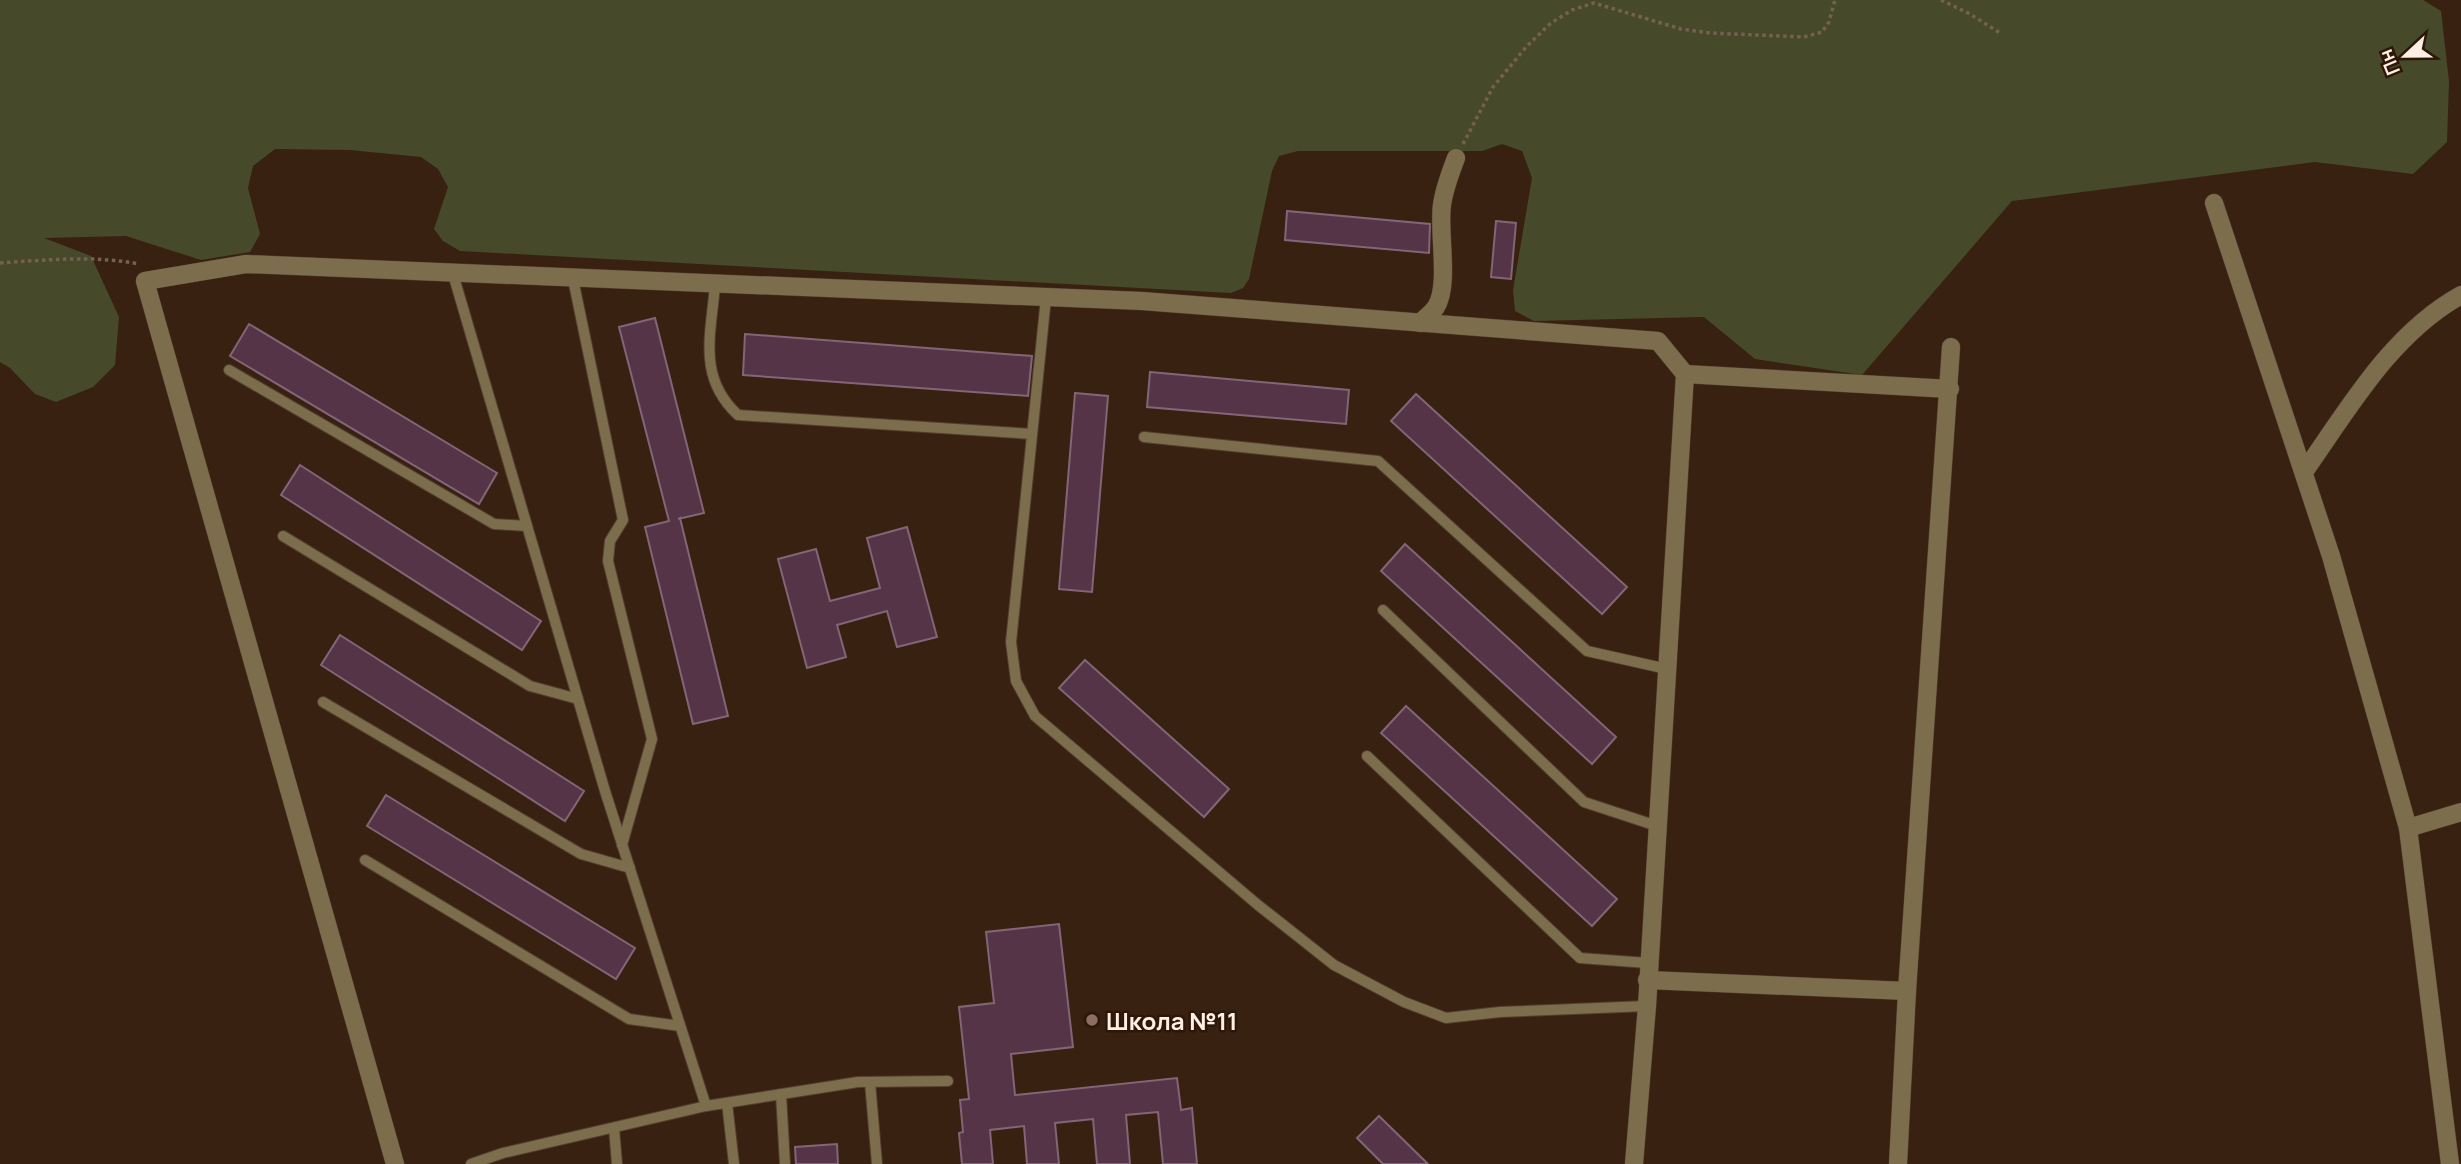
<svg xmlns="http://www.w3.org/2000/svg" width="2461" height="1164" font-family="Manrope,sans-serif">
	<style>
		.green { fill: #464a2b }
		.building { fill: #553448; stroke: #826576; stroke-width: 2 }
		.lines { fill: none; stroke-linecap: round; stroke-linejoin: round }
		.service-casing { stroke: #543e2f; stroke-width: 12 }
		.minor-casing { stroke: #543e2f; stroke-width: 19 }
		.path { stroke: #756051; stroke-width: 3.5; stroke-dasharray: 3.5 3.5; stroke-linecap: butt }
		.service { stroke: #7c6e4c; stroke-width: 10 }
		.minor { stroke: #7c6e4c; stroke-width: 18 }
		.education-dot { fill: #8d6e63; stroke: #2e1708; stroke-width: 2.5 }
		.labels { text-anchor: middle; dominant-baseline: central; stroke-width: 5; stroke-linejoin: round; paint-order: stroke }
		.poi-label { font-size: 24px; font-weight: bold; fill: #ffefe5; stroke: #2e1708; text-anchor: start }
	</style>
	<rect width="100%" height="100%" fill="#382111"/>
	<polygon class="green" points="0,0 2423,0 2441,11 2449,81 2447,142 2413,174 2315,162 2012,201 1862,375 1755,359 1704,317 1534,321 1515,311 1513,290 1532,178 1522,151 1502,144 1482,151 1298,151 1279,156 1272,171 1249,279 1243,288 1231,293 460,251 443,241 434,229 448,187 438,169 421,157 350,150 275,149 253,166 248,188 260,234 250,252 201,260 126,236 44,238 91,256 119,317 115,365 93,387 56,402 35,394 10,368 0,362"/>
	<g class="building">
		<polygon points="1287,211 1430,224 1429,253 1285,240"/>
		<polygon points="1496,221 1516,223 1511,279 1491,277"/>
		<polygon points="655,318 704,513 678,519 680,518 728,716 693,724 645,527 669,521 619,327"/>
		<polygon points="249,324 497,473 479,504 230,356"/>
		<polygon points="745,334 1032,356 1028,396 743,375"/>
		<polygon points="1150,372 1349,390 1346,424 1147,407"/>
		<polygon points="1075,393 1108,396 1092,592 1059,589"/>
		<polygon points="1416,394 1627,587 1602,614 1391,421"/>
		<polygon points="300,465 541,621 522,650 281,495"/>
		<polygon points="907,527 937,637 897,647 887,611 837,625 846,657 807,668 778,559 816,549 830,601 880,588 867,538"/>
		<polygon points="1405,544 1616,737 1592,764 1381,571"/>
		<polygon points="340,635 584,791 565,821 321,665"/>
		<polygon points="1085,660 1229,789 1204,817 1059,688"/>
		<polygon points="1406,706 1617,899 1592,926 1381,733"/>
		<polygon points="386,795 635,948 616,979 367,826"/>
		<polygon points="1059,924 1073,1047 1011,1054 1015,1095 1177,1078 1181,1110 1192,1108 1197,1164 1163,1164 1158,1112 1126,1115 1130,1164 1097,1164 1093,1119 1055,1123 1059,1164 1027,1164 1024,1126 990,1130 993,1164 962,1164 959,1133 963,1132 960,1100 969,1099 959,1007 994,1003 986,932"/>
		<polygon points="1379,1116 1428,1164 1383,1164 1357,1138"/>
		<polygon points="837,1144 838,1164 796,1164 795,1147"/>
	</g>
	<g class="lines">
		<defs>
			<g id="service">
				<polyline points="453,274 605,791 706,1106"/>
				<polyline points="573,279 623,520 610,541 608,561 652,739 622,845"/>
				<path d="M715,285C711,335 697,377 738,415L1032,434"/>
				<polyline points="1046,298 1011,642 1016,681 1035,716 1258,905 1334,965 1404,1002 1446,1018 1500,1012 1647,1006"/>
				<polyline points="229,370 494,524 527,526"/>
				<polyline points="1144,437 1378,461 1587,651 1667,669"/>
				<polyline points="283,536 530,686 578,699"/>
				<polyline points="1383,610 1584,802 1657,826"/>
				<polyline points="323,702 581,854 630,868"/>
				<polyline points="1367,756 1580,958 1648,963"/>
				<polyline points="365,860 629,1019 680,1026"/>
				<polyline points="870,1082 877,1164"/>
				<polyline points="781,1094 785,1164"/>
				<polyline points="727,1103 734,1164"/>
				<polyline points="614,1128 617,1164"/>
				<polyline points="471,1164 503,1153 706,1106 858,1082 948,1081"/>
			</g>
			<g id="minor">
				<polyline points="2214,203 2331,556 2408,828 2450,1164"/>
				<path d="M1420,323C1425,318 1432,313 1436,307C1450,285 1438,232 1442,205C1444,189 1450,174 1456,158"/>
				<polyline points="1685,374 1950,389"/>
				<path d="M2304,472C2349,408 2391,334 2461,295"/>
				<polyline points="2408,828 2461,812"/>
				<polyline points="1647,980 1907,991"/>
				<polyline points="395,1164 145,281 246,264 1142,301 1658,341 1685,374 1647,1006 1634,1164"/>
				<polyline points="1898,1164 1907,991 1951,347"/>
			</g>
		</defs>
		<use href="#service" class="service-casing"/>
		<use href="#minor" class="minor-casing"/>
		<g class="path">
			<polyline points="1941,0 1970,14 2000,33"/>
			<polyline points="1463,144 1493,87 1527,46 1551,23 1572,10 1594,3 1681,29 1710,33 1804,37 1822,32 1829,22 1835,0"/>
			<path d="M0,263C47,260 93,255 139,264"/>
		</g>
		<use href="#service" class="service"/>
		<use href="#minor" class="minor"/>
	</g>
	<circle class="education-dot" cx="1092" cy="1020" r="7"/>
	<g class="labels">
		<g class="poi-label">
			<text x="1106" y="1020">Школа №11</text>
		</g>
	</g>
	<g transform="translate(2405 56) rotate(248)" stroke="#2e1708" stroke-width="5" paint-order="stroke">
	<path d="M0-5L12 26L0 18L-12 26Z" fill="#ffefe5"/>
	<text y="-10" font-size="19" font-weight="bold" text-anchor="middle" fill="#ffefe5">Пн</text>
	</g>
</svg>
